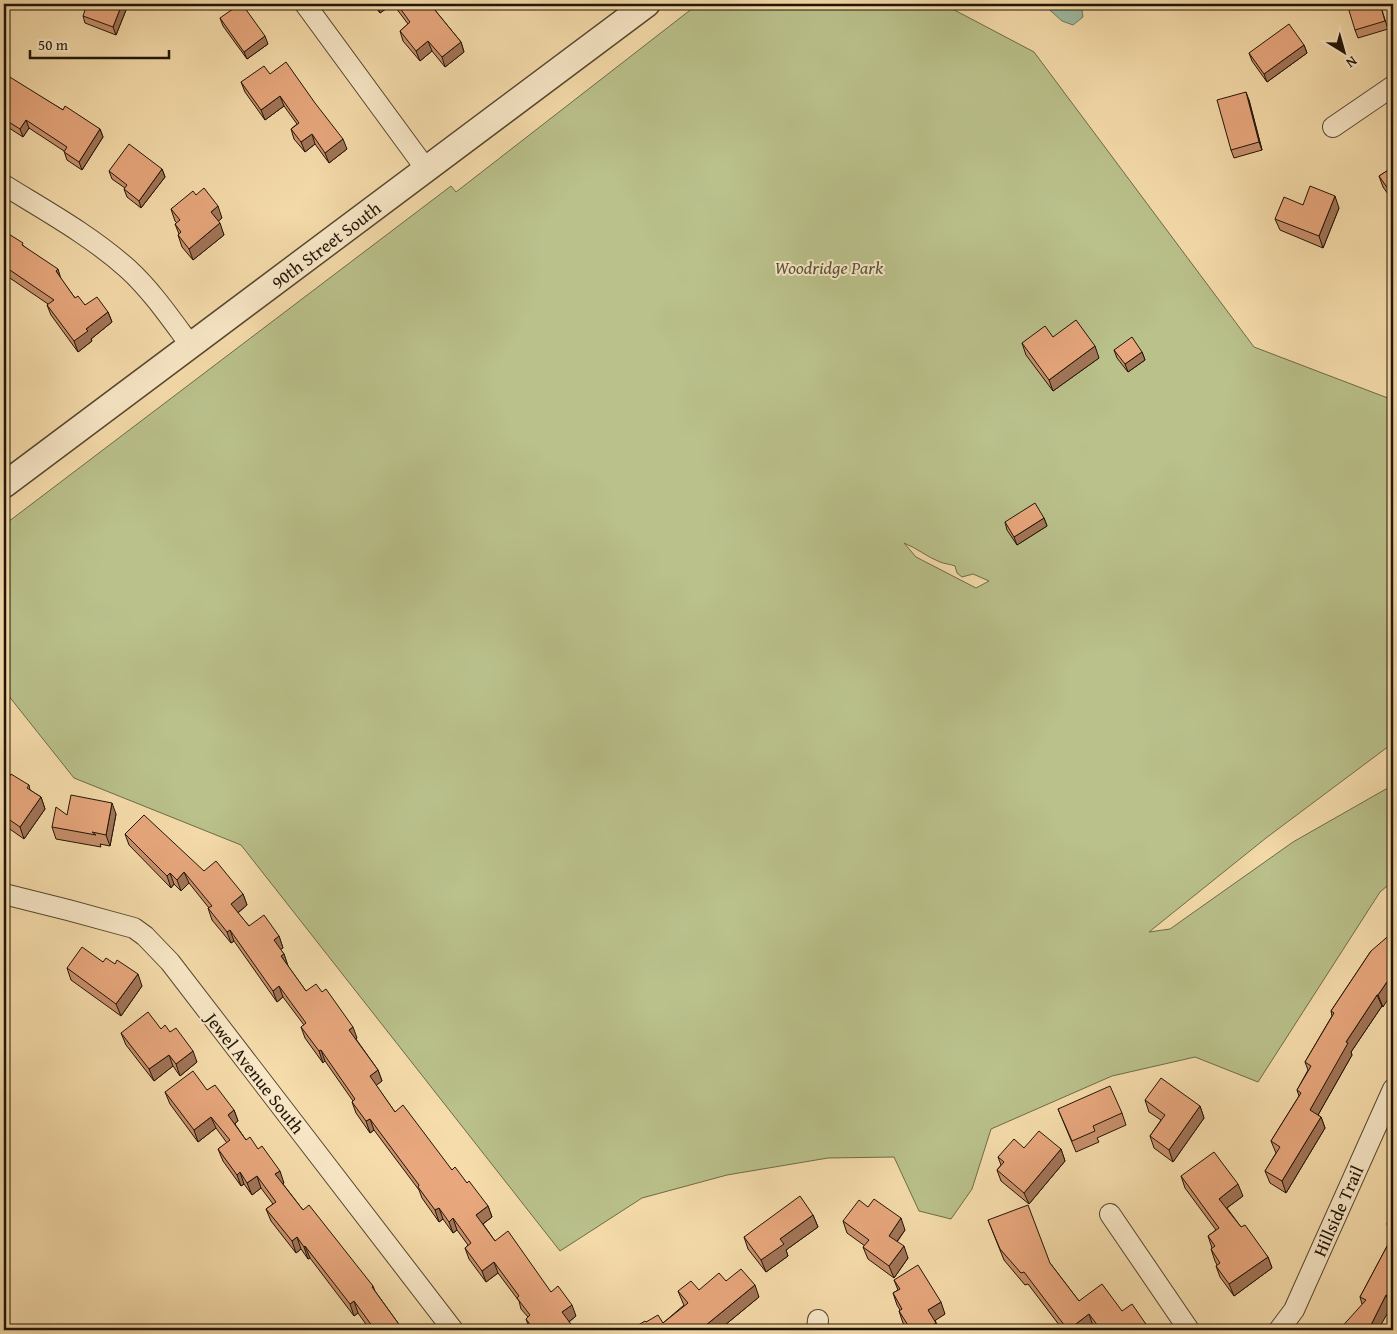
<svg xmlns="http://www.w3.org/2000/svg" width="1397" height="1334" font-family="'Gentium Book Plus',serif">
	<style>
		.green { fill: #bac18b; stroke: #6d6b48; fill-rule: evenodd }
		.water { fill: #9ebca4; stroke: #6c7965 }
		.lines { fill: none; stroke-linecap: round; stroke-linejoin: round }
		.minor-casing { stroke: #56472f; stroke-width: 22 }
		.tertiary-casing { stroke: #56472f; stroke-width: 28 }
		.minor { stroke: #f9e8c8; stroke-width: 20 }
		.tertiary { stroke: #f9e8c8; stroke-width: 25 }
		.wall { fill: #c8906c; stroke: #201506 }
		.shaded-wall { fill: #a27558; stroke: #201506 }
		.building { fill: #e8a77d; stroke: #201506 }
		.labels { text-anchor: middle; dominant-baseline: central; stroke-width: 4; stroke-linejoin: round; paint-order: stroke }
		.street-label { font-size: 18px; fill: #201506; stroke: #f9e8c8 }
		.park-label { font-size: 18px; font-style: italic; fill: #565135; stroke: #f9e8c8 }
	</style>
	<rect width="100%" height="100%" fill="#f6dcab"/>
	<filter id="stains"><feTurbulence type="fractalNoise" baseFrequency=".004" numOctaves="4"/><feColorMatrix values="0 0 0 0 .2 0 0 0 0 .09 0 0 0 0 .02 0 0 0 .5 -.17"/></filter>
	<radialGradient id="worn" r=".72"><stop offset=".6" stop-color="#630" stop-opacity="0"/><stop offset="1" stop-color="#630" stop-opacity=".3"/></radialGradient>
	<path class="green" d="M698,4H943L1034,52L1254,347L1393,400V743L1266,838L1149,932L1170,929L1293,842L1393,785V881L1380,892L1258,1082L1195,1057L1112,1076L991,1129L972,1189L951,1219L919,1211L894,1157L828,1158L727,1175L642,1198L560,1251L241,845L74,778L4,690V525L451,186L456,192ZM904,543C917,548 927,557 940,562C945,564 950,564 955,566L957,573L962,577L973,574L989,581L976,588L916,557Z"/>
	<polygon class="water" points="1043,4 1081,4 1083,17 1073,25 1062,21"/>
	<g class="lines">
		<defs>
			<g id="minor">
				<polyline points="305,4 426,169"/>
				<polyline points="1333,127 1393,86"/>
				<path d="M4,185C46,211 90,235 128,269C152,291 171,319 191,346"/>
				<polyline points="4,894 68,910 134,928 145,936 170,962 453,1330"/>
				<polyline points="1110,1214 1189,1330"/>
				<polyline points="817,1330 818,1320"/>
				<polyline points="1279,1330 1294,1310 1393,1089"/>
			</g>
			<polyline id="tertiary" points="4,485 647,4"/>
		</defs>
		<use href="#minor" class="minor-casing"/>
		<use href="#tertiary" class="tertiary-casing"/>
		<use href="#minor" class="minor"/>
		<use href="#tertiary" class="tertiary"/>
	</g>
	<g class="wall">
		<polygon points="373,4 430,4 461,42 464,52 445,67 432,51 420,61 403,41 400,31 408,24 393,4 380,13"/>
		<polygon points="1380,4 1388,29 1358,38 1355,30"/>
		<polygon points="126,10 116,35 85,23 83,16"/>
		<polygon points="220,18 268,44 247,59 223,26"/>
		<polygon points="1304,45 1307,53 1267,82 1252,61 1249,53"/>
		<polygon points="270,74 347,149 329,163 315,144 305,152 294,139 291,129 297,124 284,106 265,120 245,92 241,82"/>
		<polygon points="4,75 63,110 100,129 103,137 82,170 67,160 64,151 29,128 23,137 6,126 4,121 4,117 6,114 4,112"/>
		<polygon points="1249,100 1262,150 1234,158 1231,150"/>
		<polygon points="1393,167 1393,201 1383,187 1379,176"/>
		<polygon points="162,169 165,177 141,208 127,197 124,189 125,188 112,179 109,171"/>
		<polygon points="196,195 222,218 218,221 224,235 193,260 182,247 178,235 179,234 175,224 177,223 175,221 171,209"/>
		<polygon points="1303,205 1339,208 1323,248 1280,230 1275,219"/>
		<polygon points="4,231 25,247 61,279 75,298 85,305 108,312 112,322 91,339 92,341 78,352 51,315 47,305 48,304 4,274"/>
		<polygon points="1053,337 1099,358 1053,391 1026,355 1022,343"/>
		<polygon points="1114,350 1142,352 1145,360 1128,372 1117,358"/>
		<polygon points="1044,518 1047,526 1017,545 1007,530 1005,522"/>
		<polygon points="4,782 5,783 29,785 30,790 41,797 45,809 24,839 4,825"/>
		<polygon points="116,814 110,846 100,844 101,847 56,839 52,827 67,815"/>
		<polygon points="125,834 204,871 243,894 247,905 238,913 249,926 279,936 283,948 280,949 284,954 288,966 306,991 357,1038 356,1039 378,1070 382,1081 376,1085 395,1112 452,1170 467,1183 488,1206 492,1217 483,1224 495,1241 551,1292 576,1316 569,1322 573,1327 574,1330 530,1330 526,1319 528,1317 521,1309 519,1301 498,1273 486,1282 469,1259 465,1248 468,1245 457,1230 453,1233 443,1219 439,1222 422,1198 419,1190 374,1130 370,1133 356,1113 352,1102 353,1101 325,1061 323,1063 305,1038 301,1027 304,1025 283,997 277,1002 234,941 231,943 212,920 208,908 209,908 189,883 181,891 174,884 171,888 129,845"/>
		<polygon points="1371,951 1383,1007 1382,1006 1351,1052 1352,1055 1318,1115 1321,1117 1325,1128 1286,1193 1270,1183 1265,1171 1276,1153 1271,1141 1299,1096 1297,1090 1308,1070 1305,1062 1332,1016 1331,1011"/>
		<polygon points="103,962 142,986 121,1016 71,980 67,968"/>
		<polygon points="161,1029 170,1032 197,1062 180,1076 173,1066 154,1081 126,1045 121,1033"/>
		<polygon points="207,1090 234,1110 238,1121 235,1124 246,1140 284,1183 283,1184 303,1210 373,1286 375,1291 403,1330 370,1330 358,1313 354,1316 310,1258 308,1259 301,1249 296,1253 271,1221 266,1209 273,1204 261,1188 252,1195 244,1184 241,1186 223,1161 218,1149 227,1143 216,1128 198,1142 170,1104 165,1092"/>
		<polygon points="1145,1100 1200,1106 1204,1118 1173,1162 1154,1148 1150,1136 1161,1120 1149,1112"/>
		<polygon points="1058,1109 1122,1113 1126,1125 1097,1138 1099,1142 1076,1152"/>
		<polygon points="1061,1149 1065,1161 1029,1204 1001,1181 997,1170 1001,1165 998,1157"/>
		<polygon points="1181,1176 1243,1196 1227,1208 1241,1227 1268,1257 1272,1268 1234,1296 1220,1277 1216,1266 1217,1265 1215,1261 1211,1249 1212,1248 1208,1236 1216,1230 1185,1188"/>
		<polygon points="868,1207 905,1230 897,1242 908,1258 894,1278 868,1259 863,1247 865,1246 847,1233 843,1221"/>
		<polygon points="1393,1213 1393,1308 1391,1307 1362,1304 1360,1297 1392,1237 1391,1236 1387,1224"/>
		<polygon points="813,1215 818,1227 786,1250 788,1256 766,1272 748,1249 744,1237"/>
		<polygon points="988,1220 1050,1263 1079,1301 1122,1311 1150,1330 1096,1330 1093,1326 1087,1330 1063,1330 1028,1284 1025,1285 1004,1260"/>
		<polygon points="894,1280 945,1314 935,1320 939,1330 908,1330 903,1323 899,1311 900,1310 897,1305 893,1293 898,1290"/>
		<polygon points="726,1281 759,1297 719,1330 630,1330 646,1322 663,1323 684,1305 683,1303 678,1291 699,1290"/>
	</g>
	<g class="shaded-wall">
		<polygon points="122,4 124,4 126,10 116,35 113,27"/>
		<polygon points="376,4 393,4 380,13"/>
		<polygon points="265,36 268,44 247,59 244,52"/>
		<polygon points="428,41 432,51 420,61 416,51"/>
		<polygon points="461,42 464,52 445,67 442,57"/>
		<polygon points="1304,45 1307,53 1267,82 1264,74"/>
		<polygon points="1246,92 1249,100 1262,150 1259,142"/>
		<polygon points="280,96 284,106 265,120 261,110"/>
		<polygon points="26,120 29,128 23,137 20,129"/>
		<polygon points="100,129 103,137 82,170 79,162"/>
		<polygon points="312,134 315,144 305,152 301,142"/>
		<polygon points="343,139 347,149 329,163 325,153"/>
		<polygon points="162,169 165,177 141,208 139,201"/>
		<polygon points="1335,196 1339,208 1323,248 1319,236"/>
		<polygon points="218,206 222,218 215,224 211,212"/>
		<polygon points="220,223 224,235 193,260 189,249"/>
		<polygon points="58,269 61,279 56,271"/>
		<polygon points="108,312 112,322 91,339 92,341 78,352 74,341 86,329"/>
		<polygon points="1095,346 1099,358 1053,391 1049,380"/>
		<polygon points="1142,352 1145,360 1128,372 1125,364"/>
		<polygon points="1044,518 1047,526 1017,545 1014,537"/>
		<polygon points="41,797 45,809 24,839 20,827"/>
		<polygon points="112,803 116,814 110,846 106,835"/>
		<polygon points="184,872 189,883 181,891 177,880"/>
		<polygon points="170,873 174,884 171,888 167,876"/>
		<polygon points="243,894 247,905 235,915 231,904"/>
		<polygon points="230,930 234,941 231,943 227,932"/>
		<polygon points="279,936 283,948 278,951 274,940"/>
		<polygon points="284,954 288,966 281,956"/>
		<polygon points="1393,973 1393,991 1383,1007 1378,995"/>
		<polygon points="138,974 142,986 121,1016 116,1004"/>
		<polygon points="279,986 283,997 277,1002 273,991"/>
		<polygon points="1377,995 1382,1006 1351,1052 1352,1055 1314,1122 1310,1110 1346,1042"/>
		<polygon points="353,1027 357,1038 353,1041 349,1030"/>
		<polygon points="321,1050 325,1061 323,1063 319,1051"/>
		<polygon points="193,1051 197,1062 180,1076 176,1064"/>
		<polygon points="169,1055 173,1066 154,1081 149,1069"/>
		<polygon points="378,1070 382,1081 374,1087 370,1076"/>
		<polygon points="1200,1106 1204,1118 1173,1162 1169,1150"/>
		<polygon points="234,1110 238,1121 232,1126 228,1115"/>
		<polygon points="211,1117 216,1128 198,1142 194,1130"/>
		<polygon points="1321,1117 1325,1128 1286,1193 1282,1181"/>
		<polygon points="370,1119 374,1130 370,1133 366,1121"/>
		<polygon points="1061,1149 1065,1161 1029,1204 1024,1193"/>
		<polygon points="280,1171 284,1183 280,1186 275,1174"/>
		<polygon points="240,1172 244,1184 241,1186 237,1175"/>
		<polygon points="257,1176 261,1188 252,1195 247,1183"/>
		<polygon points="1238,1184 1243,1196 1224,1210 1219,1199"/>
		<polygon points="488,1206 492,1217 480,1226 476,1215"/>
		<polygon points="439,1208 443,1219 439,1222 435,1210"/>
		<polygon points="813,1215 818,1227 786,1250 788,1256 766,1272 761,1260 780,1239"/>
		<polygon points="453,1218 457,1230 453,1233 449,1222"/>
		<polygon points="901,1218 905,1230 893,1247 889,1236"/>
		<polygon points="297,1237 301,1249 296,1253 292,1241"/>
		<polygon points="305,1246 310,1258 308,1259 304,1247"/>
		<polygon points="904,1246 908,1258 894,1278 889,1266"/>
		<polygon points="1268,1257 1272,1268 1234,1296 1229,1284"/>
		<polygon points="494,1262 498,1273 486,1282 482,1271"/>
		<polygon points="755,1285 759,1297 719,1330 700,1330"/>
		<polygon points="1386,1295 1391,1307 1378,1330 1371,1330 1370,1327"/>
		<polygon points="354,1301 358,1313 354,1316 350,1304"/>
		<polygon points="941,1302 945,1314 933,1322 928,1310"/>
		<polygon points="572,1305 576,1316 566,1324 562,1312"/>
		<polygon points="1089,1314 1093,1326 1087,1330 1068,1330"/>
	</g>
	<g class="building">
		<polygon points="87,4 122,4 113,27 83,16"/>
		<polygon points="240,4 242,4 265,36 244,52 220,18"/>
		<polygon points="397,4 430,4 461,42 442,57 428,41 416,51 400,31 410,22"/>
		<polygon points="1347,4 1380,4 1385,21 1355,30"/>
		<polygon points="1289,24 1304,45 1264,74 1249,53"/>
		<polygon points="286,62 315,103 343,139 325,153 312,134 301,142 291,129 299,123 280,96 261,110 241,82 264,66 270,74"/>
		<polygon points="5,74 63,110 65,106 100,129 79,162 64,152 67,147 26,120 20,129 4,119 4,117 9,109 4,106 4,75"/>
		<polygon points="1246,92 1259,142 1231,150 1217,100"/>
		<polygon points="129,144 162,169 139,201 124,189 127,185 109,171"/>
		<polygon points="1393,167 1393,196 1379,176"/>
		<polygon points="1310,186 1335,196 1319,236 1275,219 1284,197 1303,205"/>
		<polygon points="204,188 218,206 211,212 220,223 189,249 178,235 181,232 175,224 180,220 171,209 193,191 196,195"/>
		<polygon points="4,231 23,243 22,245 58,269 56,271 75,298 78,296 85,305 97,297 108,312 86,329 88,331 74,341 47,305 54,300 4,266"/>
		<polygon points="1076,320 1095,346 1049,380 1022,343 1045,326 1053,337"/>
		<polygon points="1132,337 1142,352 1125,364 1114,350"/>
		<polygon points="1035,503 1044,518 1014,537 1005,522"/>
		<polygon points="11,774 29,785 27,788 41,797 20,827 4,816 4,782 5,783"/>
		<polygon points="71,795 112,803 106,835 92,832 96,835 52,827 56,807 67,815"/>
		<polygon points="144,815 204,871 216,861 243,894 231,904 249,926 264,915 279,936 274,940 284,954 281,956 306,991 316,984 322,992 326,989 353,1027 349,1030 378,1070 370,1076 395,1112 403,1105 452,1170 455,1167 467,1183 469,1181 488,1206 476,1215 495,1241 508,1231 551,1292 558,1286 572,1305 562,1312 573,1327 569,1330 534,1330 526,1319 530,1315 517,1298 519,1296 494,1262 482,1271 465,1248 471,1243 453,1218 449,1222 439,1208 435,1210 418,1187 419,1185 370,1119 366,1121 352,1102 355,1099 321,1050 319,1051 301,1027 306,1023 279,986 273,991 230,930 227,932 208,908 212,906 184,872 177,880 170,873 167,876 125,834"/>
		<polygon points="1393,932 1393,973 1378,995 1377,995 1346,1042 1348,1043 1310,1110 1321,1117 1282,1181 1265,1171 1280,1147 1271,1141 1301,1093 1297,1090 1311,1066 1305,1062 1334,1013 1331,1011 1371,951"/>
		<polygon points="82,947 103,962 106,958 115,964 117,960 138,974 116,1004 67,968"/>
		<polygon points="148,1012 161,1029 165,1025 170,1032 176,1028 193,1051 176,1064 169,1055 149,1069 121,1033"/>
		<polygon points="193,1071 207,1090 215,1085 234,1110 228,1115 246,1140 250,1137 258,1149 262,1146 280,1171 275,1174 303,1210 309,1205 373,1286 372,1287 403,1330 375,1330 354,1301 350,1304 305,1246 304,1247 297,1237 292,1241 266,1209 276,1202 257,1176 247,1183 240,1172 237,1175 218,1149 230,1140 211,1117 194,1130 165,1092"/>
		<polygon points="1161,1078 1200,1106 1169,1150 1150,1136 1165,1115 1145,1100"/>
		<polygon points="1110,1086 1122,1113 1093,1126 1095,1131 1072,1141 1058,1109"/>
		<polygon points="1039,1131 1061,1149 1024,1193 997,1170 1004,1162 998,1157 1014,1139 1024,1148"/>
		<polygon points="1214,1152 1238,1184 1219,1199 1241,1227 1245,1225 1268,1257 1229,1284 1216,1266 1220,1263 1211,1249 1215,1246 1208,1236 1219,1228 1181,1176"/>
		<polygon points="800,1196 813,1215 780,1239 784,1244 761,1260 744,1237"/>
		<polygon points="874,1199 901,1218 889,1236 904,1246 889,1266 863,1247 869,1240 843,1221 859,1200 868,1207"/>
		<polygon points="1028,1205 1050,1263 1079,1301 1102,1284 1122,1311 1132,1304 1150,1330 1101,1330 1089,1314 1068,1330 1024,1272 1021,1273 1000,1249 988,1220"/>
		<polygon points="1393,1213 1393,1228 1387,1224"/>
		<polygon points="1393,1235 1393,1299 1386,1295 1370,1327 1374,1330 1339,1330 1366,1300 1360,1297"/>
		<polygon points="918,1265 941,1302 928,1310 936,1323 934,1324 939,1330 911,1330 899,1311 902,1309 893,1293 900,1289 894,1280"/>
		<polygon points="741,1269 755,1285 700,1330 630,1330 645,1321 646,1322 658,1315 663,1323 688,1303 678,1291 691,1281 699,1290 719,1273 726,1281"/>
	</g>
	<g class="labels">
		<g class="street-label">
			<text transform="translate(326 245) rotate(-37)">90th Street South</text>
			<text transform="translate(255 1073) rotate(52)">Jewel Avenue South</text>
			<text transform="translate(1338 1211) rotate(-66)">Hillside Trail</text>
		</g>
		<g class="park-label">
			<text x="829" y="267">Woodridge Park</text>
		</g>
	</g>
	<rect width="1397" height="1334" fill="none" stroke="#f6dcab" stroke-width="20"/>
	<rect x="5" y="5" width="1387" height="1324" fill="none" stroke="#201506" stroke-width="2.5"/>
	<rect x="10" y="10" width="1377" height="1314" fill="none" stroke="#201506"/>
	<g transform="translate(1344 52) rotate(143)" stroke="#f9e8c8" stroke-width="4" paint-order="stroke">
	<path d="M0-4L9 19L0 12L-9 19Z" fill="#201506"/>
	<text y="-8" font-size="14" font-weight="bold" text-anchor="middle" fill="#201506">N</text>
	</g>
	<path d="M30 50v8h139v-8" fill="none" stroke="#201506" stroke-width="2.5"/>
	<text x="38" y="50" font-size="15" fill="#201506" stroke="#f9e8c8" stroke-width="4" paint-order="stroke">50 m</text>
	<rect width="100%" height="100%" filter="url(#stains)"/>
	<rect width="100%" height="100%" fill="url(#worn)"/>
</svg>
